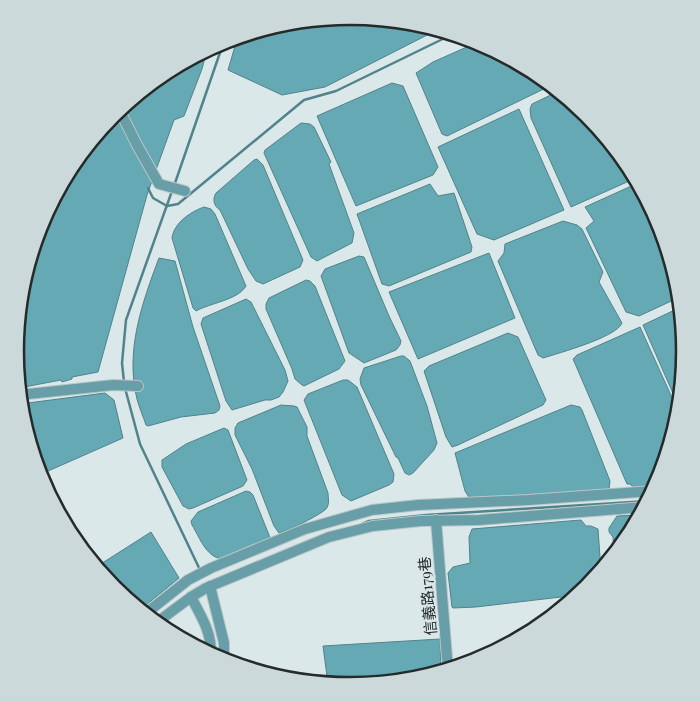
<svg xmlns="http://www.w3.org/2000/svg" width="700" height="702" font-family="'Playfair Display','Noto Sans TC',serif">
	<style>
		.water { fill: #64a9b4; stroke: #51838b }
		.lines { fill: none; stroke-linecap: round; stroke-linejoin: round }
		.stream { stroke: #51838b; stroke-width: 2.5 }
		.street-casing { stroke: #bac6c7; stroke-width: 12 }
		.street { stroke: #679ea7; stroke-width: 10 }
		.labels { text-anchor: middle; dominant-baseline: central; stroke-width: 4; stroke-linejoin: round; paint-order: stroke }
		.street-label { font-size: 15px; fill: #252a2a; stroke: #dbe8ea }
		.rim { fill: none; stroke: #252a2a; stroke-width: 2.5 }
	</style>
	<rect width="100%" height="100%" fill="#dbe8ea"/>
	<g class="water">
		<polygon points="350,16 416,22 439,29 325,87 282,95 228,70 238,36 285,22"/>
		<polygon points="478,42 536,73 552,85 447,136 442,134 416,73 433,62"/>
		<polygon points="207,50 202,69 184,116 174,120 147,195 98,372 72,377 72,379 62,382 61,380 19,388 15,351 21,285 41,223 72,165 113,114 164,72"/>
		<polygon points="392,83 403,86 438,167 433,175 356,206 317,116"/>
		<path d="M559,91C588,115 617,144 636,178L571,207L531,118L530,109L532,104Z"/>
		<polygon points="519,109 564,210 494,240 477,234 438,147"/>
		<polygon points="301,123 310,124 314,127 331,162 329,164 354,233 352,243 317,261 311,257 264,153 265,150"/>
		<path d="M257,159L263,165L303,260L300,267L263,284L256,281L248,269L220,210C214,206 212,200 216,193L254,160Z"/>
		<path d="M638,183C657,217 676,258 680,297L639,316L626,312L586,228L594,221L585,207Z"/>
		<polygon points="430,184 438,196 454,193 472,247 471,252 389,286 382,284 357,214"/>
		<path d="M204,207L211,209L215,214L246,286C238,300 210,303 196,311L193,308L172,238C174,223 190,212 204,207Z"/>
		<path d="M563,221L577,225L582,229L603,272L599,282L622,323C617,337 559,353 543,358L538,355L498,261L504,253L505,244Z"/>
		<polygon points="489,253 515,318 418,359 389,292"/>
		<polygon points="359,256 364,257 389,316 401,341 400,345 396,350 364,363 349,353 321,276 325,269"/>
		<path d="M159,258L175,261L193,327L220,406L219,410L215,413L181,417L148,426L146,425C143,416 139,407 137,399C125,351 142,303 159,258Z"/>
		<polygon points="306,280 310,281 315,286 345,361 339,369 304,386 302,385 295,379 292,369 266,309 266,304 269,298"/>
		<polygon points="246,299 251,302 285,370 288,381 283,392 279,397 271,400 265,400 232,410 226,401 201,324 203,318"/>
		<polygon points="681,307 685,351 679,407 643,325"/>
		<polygon points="640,327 679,413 659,479 654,490 636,490 630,484 627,484 573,359 577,355"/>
		<polygon points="508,333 518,337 546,400 543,405 458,445 452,447 446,437 424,371 429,366"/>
		<polygon points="401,356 404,356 410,361 427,406 437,443 434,450 413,473 409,475 405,473 398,458 396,457 361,385 360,379 364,368"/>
		<polygon points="343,380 348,380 357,387 394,474 393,482 389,485 351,501 342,495 304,400 308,394"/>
		<polygon points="105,393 114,400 123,438 39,475 21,416 20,404"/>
		<path d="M281,405L294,406L297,407L307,427V436L328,493C328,498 330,504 326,509C320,515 288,531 279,533L274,526L252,469L235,435V428L238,423Z"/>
		<polygon points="571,405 580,407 582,410 610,481 609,489 604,491 470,499 465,491 455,453"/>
		<polygon points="224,428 228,430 247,480 243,486 193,508 189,509 183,506 162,467 162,460 186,444"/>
		<path d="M246,491L250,492L253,495L271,540L222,559C206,557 200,538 192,525L191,521L198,512Z"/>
		<polygon points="640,515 628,537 614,555 613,537 609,532 609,528 617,516"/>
		<polygon points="581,520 586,526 591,526 598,529 601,571 587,588 578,595 476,607 453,608 452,607 448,573 453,567 470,563 469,537 472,529"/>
		<polygon points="151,532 179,578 140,610 113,588 96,567"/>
		<path d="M440,639L441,672C405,683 365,688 328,684L323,646Z"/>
	</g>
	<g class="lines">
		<g class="stream">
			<polyline points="174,186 224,41"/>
			<polyline points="148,188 153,198 167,206 178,204 304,100 336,91 453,34"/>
			<polyline points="124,382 122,363 126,320 172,191"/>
			<polyline points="125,388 140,444 201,572"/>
			<polyline points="362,524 369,521 426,515 648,501"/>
		</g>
		<defs>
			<g id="street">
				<polyline points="119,109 137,145 159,184 185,191"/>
				<polyline points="19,395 113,385 138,386"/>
				<polyline points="436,520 448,670"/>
				<polyline points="210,586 224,643 224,661"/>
				<path d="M191,597C201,616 212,633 211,655"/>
				<polyline points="145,614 188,580 211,568 305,529 372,510 418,505 528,500 653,491"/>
				<polyline points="156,623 191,597 206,588 329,537 373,526 421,521 479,520 645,507"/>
			</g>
		</defs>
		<use href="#street" class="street-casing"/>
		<use href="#street" class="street"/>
	</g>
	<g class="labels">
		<g class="street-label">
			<text transform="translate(427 596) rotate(-95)">信義路179巷</text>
		</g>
	</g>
	<path d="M0 0H700V702H0ZM24 351a326 326 0 1 1 652 0a326 326 0 1 1-652 0Z" fill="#ccd9db" fill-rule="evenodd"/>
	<path class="rim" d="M24 351a326 326 0 1 1 652 0a326 326 0 1 1-652 0Z"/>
</svg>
